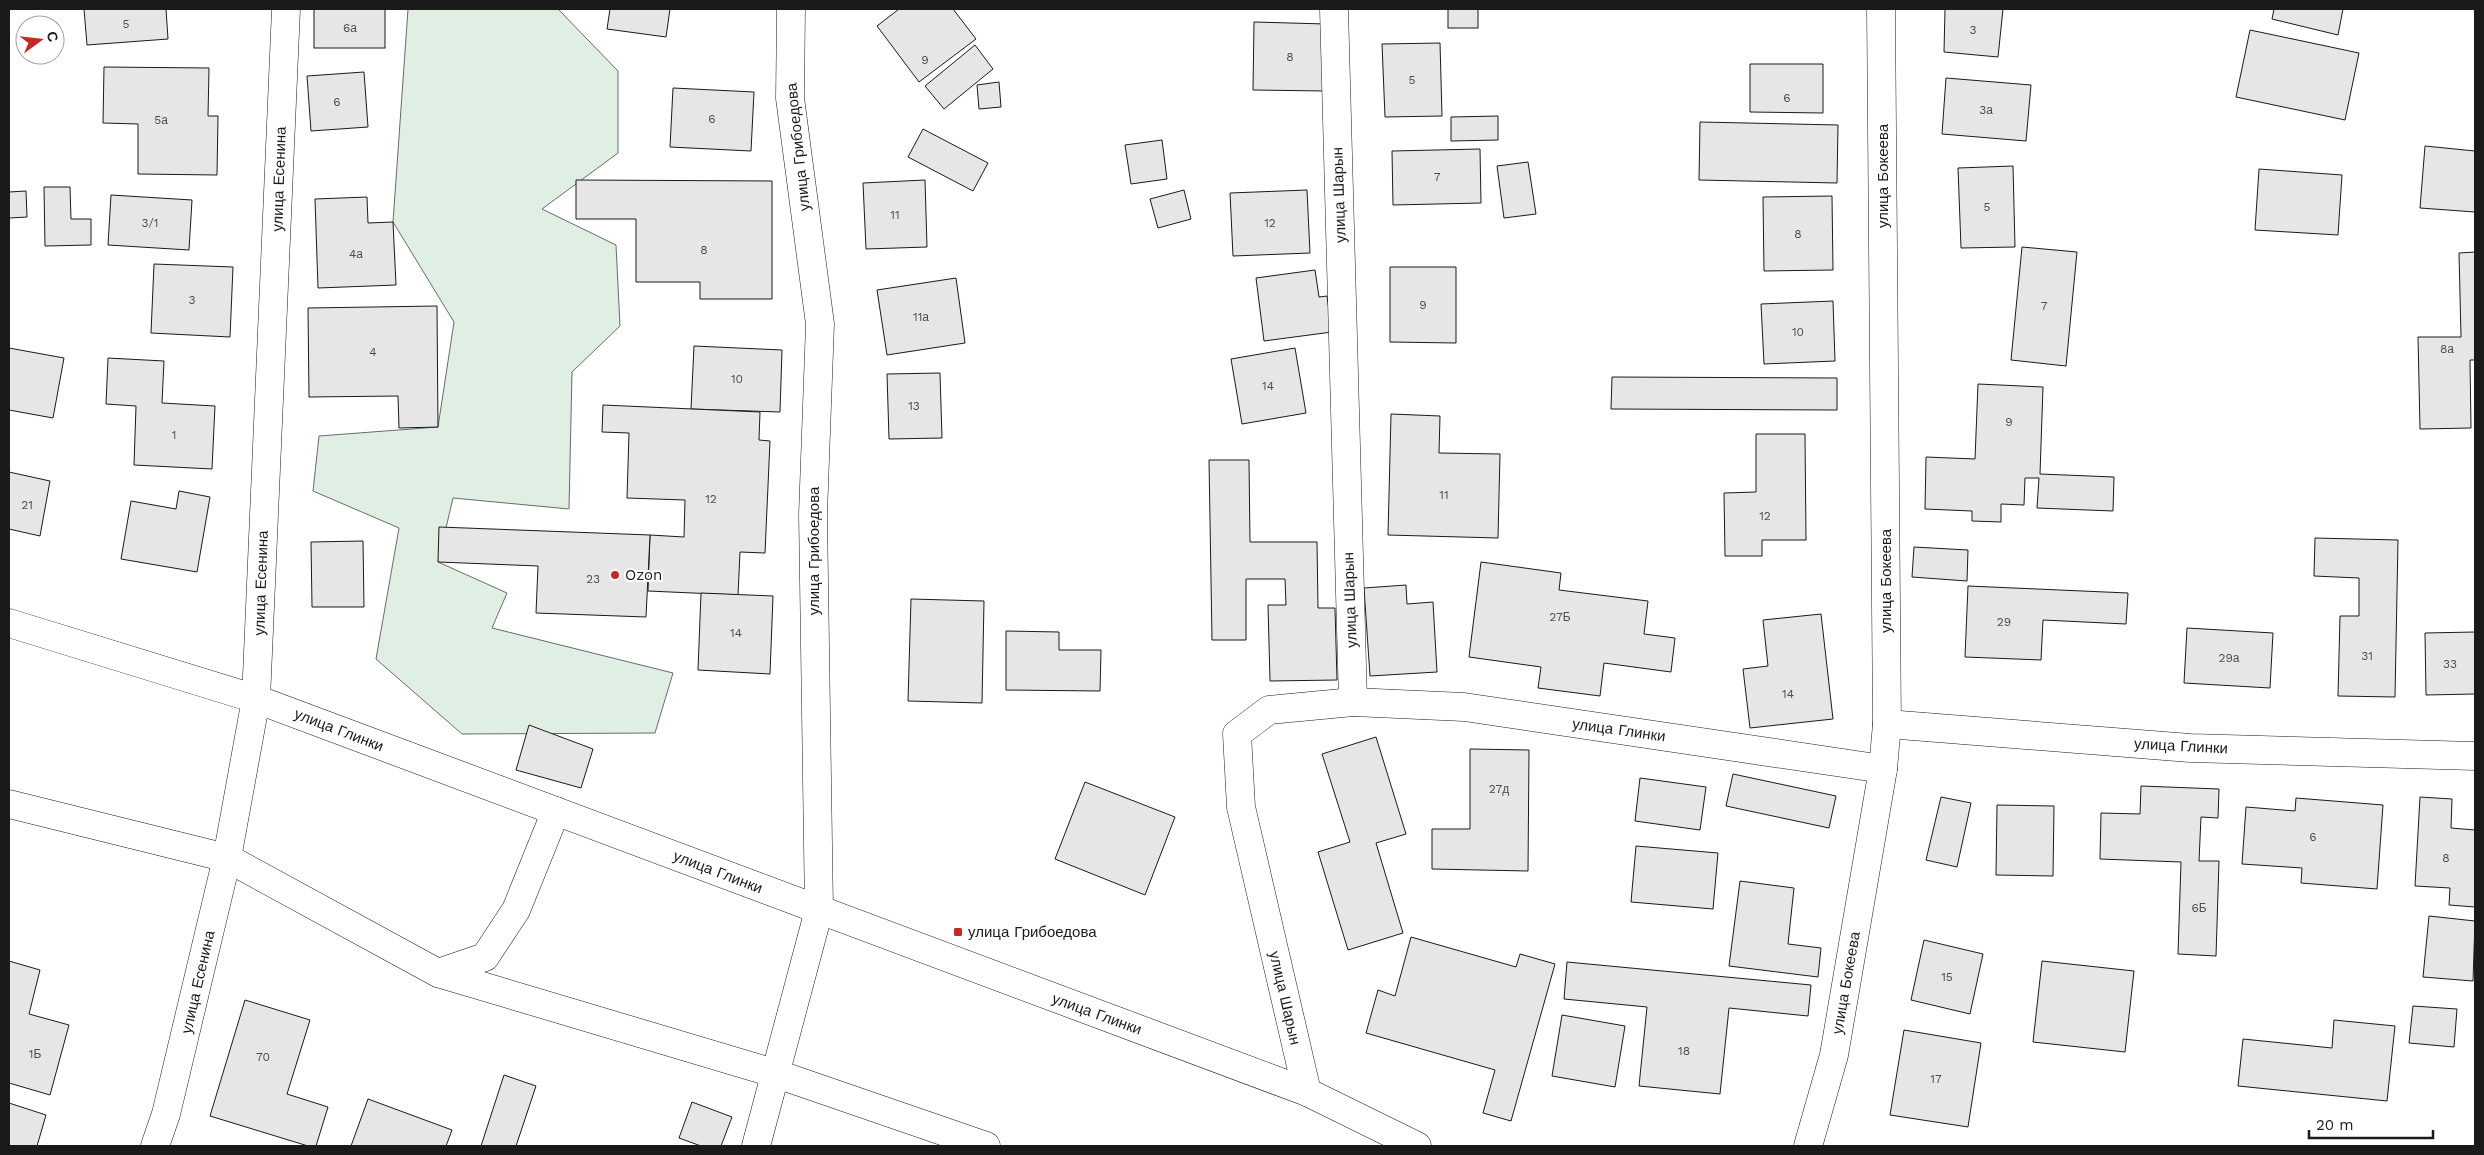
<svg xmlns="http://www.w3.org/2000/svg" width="2484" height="1155" font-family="'Work Sans',sans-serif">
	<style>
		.grass { fill: #e0efe3; stroke: #6a6a6a }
		.building { fill: #e6e6e6; stroke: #1a1a1a }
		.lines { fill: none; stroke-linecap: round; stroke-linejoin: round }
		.minor-casing { stroke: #1a1a1a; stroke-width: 29 }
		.major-casing { stroke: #1a1a1a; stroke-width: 29 }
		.minor { stroke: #fff; stroke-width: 28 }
		.major { stroke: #fff; stroke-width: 28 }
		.poi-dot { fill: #c62828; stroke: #fff; stroke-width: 2 }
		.labels { text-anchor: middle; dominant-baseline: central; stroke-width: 4; stroke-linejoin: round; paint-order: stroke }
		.number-label { font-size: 12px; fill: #4d4d4d }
		.street-label { font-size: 15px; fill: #1a1a1a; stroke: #fff }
		.poi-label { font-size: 15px; fill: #1a1a1a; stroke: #fff; text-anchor: start }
	</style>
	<rect width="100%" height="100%" fill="#fff"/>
	<polygon class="grass" points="408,9 558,9 618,71 618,153 542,209 616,245 620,326 572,372 569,509 453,498 438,562 507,593 492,628 673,673 655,733 462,734 376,659 399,528 313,491 319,436 438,427 454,322 393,222"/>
	<g class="building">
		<polygon points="84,9 166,9 168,39 87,45"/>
		<rect x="314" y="9" width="71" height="39"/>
		<polygon points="610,9 670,9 666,37 607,29"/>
		<polygon points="899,9 953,9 976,39 919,82 877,26"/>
		<rect x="1448" y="9" width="30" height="19"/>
		<polygon points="1945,9 2003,9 1998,57 1944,52"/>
		<polygon points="2274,9 2343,9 2338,35 2272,19"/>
		<polygon points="1254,22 1326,24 1325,91 1253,90"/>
		<polygon points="2250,30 2359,53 2345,120 2236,97"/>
		<polygon points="1440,43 1442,116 1385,117 1382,44"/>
		<polygon points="975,45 993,69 944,109 925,86"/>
		<polygon points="1750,64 1823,64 1823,113 1750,112"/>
		<polygon points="104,67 209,68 208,116 218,116 217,175 138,174 138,124 103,123"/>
		<polygon points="364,72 368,127 311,131 307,76"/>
		<polygon points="1946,78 2031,85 2026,141 1942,134"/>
		<polygon points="999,82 1001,107 979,109 977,85"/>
		<polygon points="673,88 754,92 751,151 670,147"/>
		<polygon points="1498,116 1498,140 1451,141 1451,117"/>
		<polygon points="1700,122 1838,125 1837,183 1699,180"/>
		<polygon points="923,129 988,163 973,191 908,157"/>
		<polygon points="1162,140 1167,179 1131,184 1125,145"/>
		<polygon points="2425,146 2475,151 2475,212 2420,208"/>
		<polygon points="1480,149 1481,203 1393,205 1392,151"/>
		<polygon points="1528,162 1536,214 1504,218 1497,166"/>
		<polygon points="2013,166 2015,247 1961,248 1958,168"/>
		<polygon points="2259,169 2342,175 2338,235 2255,230"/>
		<polygon points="576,180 772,181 772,299 700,299 700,282 636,282 636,219 576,219"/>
		<polygon points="925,180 927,247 866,249 863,183"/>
		<polygon points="44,187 70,187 71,219 91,219 91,245 45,246"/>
		<polygon points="1184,190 1191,219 1158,228 1150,199"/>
		<polygon points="1307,190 1310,253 1233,256 1230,193"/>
		<polygon points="26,191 27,217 9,218 9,192"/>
		<polygon points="111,195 192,200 189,250 108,245"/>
		<polygon points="1832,196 1833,270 1764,271 1763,197"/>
		<polygon points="367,197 368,223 393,222 396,285 318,288 315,199"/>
		<polygon points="2022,247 2077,252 2066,366 2011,360"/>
		<polygon points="2475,252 2475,360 2470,360 2471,428 2420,429 2418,337 2461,337 2459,253"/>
		<polygon points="154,264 233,267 230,337 151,333"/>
		<polygon points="1390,267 1456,267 1456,343 1390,342"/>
		<polygon points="1315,270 1319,297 1327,296 1332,332 1264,341 1256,278"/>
		<polygon points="956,278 965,343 887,355 877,290"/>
		<polygon points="1833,301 1835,361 1764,364 1761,304"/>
		<polygon points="437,306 438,427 399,428 398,396 309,397 308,308"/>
		<polygon points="694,346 782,350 780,412 691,409"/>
		<polygon points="9,348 64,358 53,418 9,410"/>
		<polygon points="1295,348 1306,413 1242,424 1231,359"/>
		<polygon points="108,358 164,361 162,403 215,406 212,469 134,465 136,406 106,404"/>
		<polygon points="940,373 942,438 889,439 887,374"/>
		<polygon points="1612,377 1837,378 1837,410 1611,409"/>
		<polygon points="1978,384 2043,387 2040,474 2114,477 2113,511 2037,508 2039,478 2025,478 2024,505 2001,504 2001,522 1972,521 1972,511 1925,509 1926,457 1975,459"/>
		<polygon points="603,405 760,412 759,440 770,441 765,553 740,552 738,595 648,591 650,535 684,537 685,500 627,498 629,433 602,432"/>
		<polygon points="1391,414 1440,416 1439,453 1500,454 1498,538 1388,535"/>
		<polygon points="1756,434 1805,434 1806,540 1762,540 1762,556 1725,556 1724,493 1756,492"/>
		<polygon points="1209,460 1249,460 1250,542 1317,542 1318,608 1335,608 1337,680 1270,681 1268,605 1286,605 1285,579 1246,579 1246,640 1212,640"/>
		<polygon points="9,472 50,481 40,536 9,529"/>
		<polygon points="179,491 210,497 197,572 121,559 131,501 176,509"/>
		<polygon points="439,527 650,535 646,617 536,613 538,566 438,562"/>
		<polygon points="2315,538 2398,540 2395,697 2338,696 2340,616 2359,616 2359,578 2314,576"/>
		<polygon points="363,541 364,607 312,607 311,542"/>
		<polygon points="1914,547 1968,550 1967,581 1912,577"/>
		<polygon points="1481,562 1561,573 1559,590 1648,601 1644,634 1675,638 1671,672 1604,663 1600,696 1538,688 1541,667 1469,657"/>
		<polygon points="1406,585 1407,604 1433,602 1437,672 1370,676 1364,588"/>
		<polygon points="1968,586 2128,593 2126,624 2043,620 2041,660 1965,657"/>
		<polygon points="701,593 773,596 770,674 698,670"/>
		<polygon points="911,599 984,601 982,703 908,701"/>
		<polygon points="1821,614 1833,719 1750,728 1743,669 1768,666 1763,620"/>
		<polygon points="2187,628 2273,633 2270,688 2184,683"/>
		<polygon points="1006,631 1059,632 1059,650 1101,650 1100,691 1006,690"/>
		<polygon points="2475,632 2475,694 2426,695 2425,633"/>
		<polygon points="529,725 593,749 581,788 516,770"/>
		<polygon points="1376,737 1406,834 1376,843 1403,933 1348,950 1318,852 1350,842 1322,754"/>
		<polygon points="1470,749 1529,750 1528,871 1432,869 1432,829 1470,829"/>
		<polygon points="1733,774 1836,796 1829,828 1726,806"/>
		<polygon points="1640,778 1706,787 1700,830 1635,821"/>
		<polygon points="1085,782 1175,817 1145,895 1055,859"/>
		<polygon points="2141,786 2219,789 2218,818 2201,817 2199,861 2219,861 2216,956 2178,954 2181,862 2100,859 2101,813 2140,814"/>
		<polygon points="1941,797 1971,803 1957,867 1926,860"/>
		<polygon points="2420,797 2452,799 2451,828 2475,830 2475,907 2449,905 2450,888 2415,886"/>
		<polygon points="2296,798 2383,805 2377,889 2301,883 2302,868 2242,864 2246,807 2295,811"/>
		<polygon points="1997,805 2054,806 2053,876 1996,875"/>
		<polygon points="1636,846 1718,853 1713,909 1631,902"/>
		<polygon points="1740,881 1794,888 1788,944 1821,948 1818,977 1729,966"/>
		<polygon points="2429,916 2475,921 2473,981 2423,977"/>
		<polygon points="1411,937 1516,967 1520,954 1555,964 1511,1121 1483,1113 1495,1070 1366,1033 1378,990 1395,996"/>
		<polygon points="1924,940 1983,954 1970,1014 1911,1000"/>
		<polygon points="9,961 40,970 29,1014 69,1025 50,1095 9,1083"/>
		<polygon points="2042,961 2134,971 2125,1052 2033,1042"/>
		<polygon points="1567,962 1811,985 1808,1016 1729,1008 1720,1094 1639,1086 1647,1007 1564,999"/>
		<polygon points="245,1000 310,1020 287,1094 328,1107 316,1146 308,1146 210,1116"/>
		<polygon points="2413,1006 2457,1009 2454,1047 2409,1043"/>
		<polygon points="1562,1015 1625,1026 1615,1087 1552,1076"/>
		<polygon points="2334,1020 2395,1026 2387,1101 2238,1086 2243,1039 2332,1048"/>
		<polygon points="1904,1030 1981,1043 1968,1127 1890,1115"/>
		<polygon points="504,1075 536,1086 516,1146 481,1146"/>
		<polygon points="368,1099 452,1130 446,1146 351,1146"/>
		<polygon points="692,1102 732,1117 721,1146 701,1146 679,1138"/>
		<polygon points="9,1103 46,1115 37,1146 9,1146"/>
	</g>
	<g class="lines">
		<defs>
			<g id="minor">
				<polyline points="1334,9 1353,702"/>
				<polyline points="1887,724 2190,748 2475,756"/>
				<polyline points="9,804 227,858 438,973 777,1074 986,1146"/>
				<polyline points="438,973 485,957 516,910 556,811"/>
				<polyline points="1307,1092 1241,807 1237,734 1269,710 1353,702 1464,707 1883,769"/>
				<polyline points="155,1146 166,1114 227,858 256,699 286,9"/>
				<polyline points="756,1146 819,910 813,514 820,324 790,98 791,9"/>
				<polyline points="1808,1146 1834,1055 1883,769 1887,724 1881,9"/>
			</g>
			<polyline id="major" points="9,623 256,699 1307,1092 1417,1146"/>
		</defs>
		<use href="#minor" class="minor-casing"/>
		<use href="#major" class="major-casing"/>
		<use href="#minor" class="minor"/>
		<use href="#major" class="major"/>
	</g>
	<g class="poi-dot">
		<circle cx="615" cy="575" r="5"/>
		<rect x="953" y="927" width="10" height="10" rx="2.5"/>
	</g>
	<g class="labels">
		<g class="number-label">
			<text x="126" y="24">5</text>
			<text x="350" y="28">6а</text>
			<text x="1973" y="30">3</text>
			<text x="1290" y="57">8</text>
			<text x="925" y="60">9</text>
			<text x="1412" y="80">5</text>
			<text x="1787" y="98">6</text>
			<text x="337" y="102">6</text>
			<text x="1986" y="110">3а</text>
			<text x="712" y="119">6</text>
			<text x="161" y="120">5а</text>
			<text x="1437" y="177">7</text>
			<text x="1987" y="207">5</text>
			<text x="895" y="215">11</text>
			<text x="150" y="223">3/1</text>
			<text x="1270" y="223">12</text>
			<text x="1798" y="234">8</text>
			<text x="704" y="250">8</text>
			<text x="356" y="254">4а</text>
			<text x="192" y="300">3</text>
			<text x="1423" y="305">9</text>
			<text x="2044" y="306">7</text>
			<text x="921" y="317">11а</text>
			<text x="1798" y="332">10</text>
			<text x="2447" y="349">8а</text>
			<text x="373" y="352">4</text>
			<text x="737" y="379">10</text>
			<text x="1268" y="386">14</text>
			<text x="914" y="406">13</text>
			<text x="2009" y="422">9</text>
			<text x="174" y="435">1</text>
			<text x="1444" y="495">11</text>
			<text x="711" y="499">12</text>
			<text x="27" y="505">21</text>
			<text x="1765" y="516">12</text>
			<text x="593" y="579">23</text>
			<text x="1560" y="617">27Б</text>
			<text x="2004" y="622">29</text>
			<text x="736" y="633">14</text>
			<text x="2367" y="656">31</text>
			<text x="2229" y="658">29а</text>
			<text x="2450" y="664">33</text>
			<text x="1788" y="694">14</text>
			<text x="1499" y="789">27д</text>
			<text x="2313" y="837">6</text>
			<text x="2446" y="858">8</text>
			<text x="2199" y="908">6Б</text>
			<text x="1947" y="977">15</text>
			<text x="1684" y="1051">18</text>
			<text x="35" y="1054">1Б</text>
			<text x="263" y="1057">70</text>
			<text x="1936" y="1079">17</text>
		</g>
		<g class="street-label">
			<text transform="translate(798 147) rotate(-96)">улица Грибоедова</text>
			<text transform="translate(1883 176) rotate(-90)">улица Бокеева</text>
			<text transform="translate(279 179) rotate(-88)">улица Есенина</text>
			<text transform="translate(1339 195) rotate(-92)">улица Шарын</text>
			<text transform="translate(814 551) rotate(-90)">улица Грибоедова</text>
			<text transform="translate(1886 581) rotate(-90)">улица Бокеева</text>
			<text transform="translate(261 583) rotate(-88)">улица Есенина</text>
			<text transform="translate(1350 600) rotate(-92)">улица Шарын</text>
			<text transform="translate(339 730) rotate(21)">улица Глинки</text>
			<text transform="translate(1619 730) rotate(8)">улица Глинки</text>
			<text transform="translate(2181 746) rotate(3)">улица Глинки</text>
			<text transform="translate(718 872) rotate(21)">улица Глинки</text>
			<text transform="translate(198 982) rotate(-77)">улица Есенина</text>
			<text transform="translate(1846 983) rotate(-80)">улица Бокеева</text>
			<text transform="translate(1285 998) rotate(77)">улица Шарын</text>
			<text transform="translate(1097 1014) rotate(20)">улица Глинки</text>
		</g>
		<g class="poi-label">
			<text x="625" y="575">Ozon</text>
			<text x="968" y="932">улица Грибоедова</text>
		</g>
	</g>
	<rect width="2484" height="1155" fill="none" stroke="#1a1a1a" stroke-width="20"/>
	<g transform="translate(40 40) rotate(75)"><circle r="24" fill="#ffffff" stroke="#a3a3a3"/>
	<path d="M0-4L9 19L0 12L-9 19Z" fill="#c62828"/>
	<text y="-8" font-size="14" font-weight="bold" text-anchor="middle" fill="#1a1a1a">С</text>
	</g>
	<path d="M2309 1130v8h124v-8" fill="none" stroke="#1a1a1a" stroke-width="2.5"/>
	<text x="2316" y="1130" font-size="15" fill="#1a1a1a" stroke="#ffffff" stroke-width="4" paint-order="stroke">20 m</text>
</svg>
